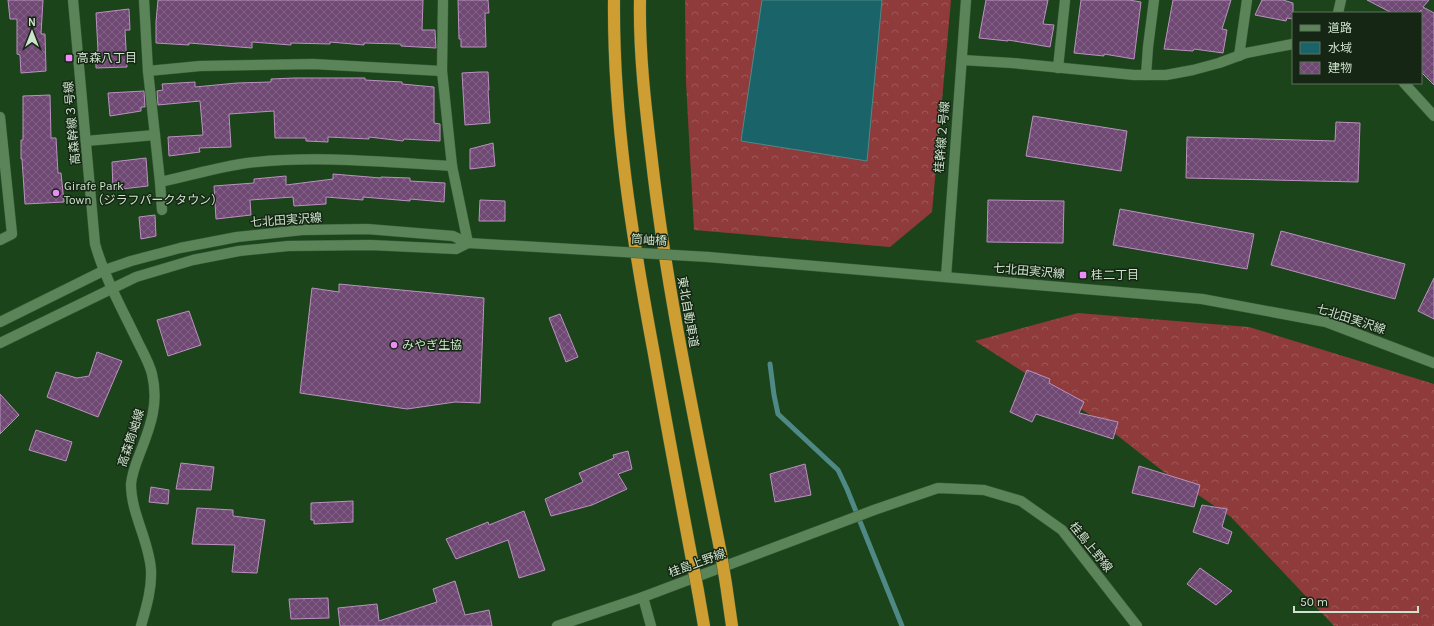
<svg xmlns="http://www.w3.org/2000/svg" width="1434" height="626" font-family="Karla,'Noto Sans JP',sans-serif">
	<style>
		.forest { fill: url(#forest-crowns) }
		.water { fill: #196369; stroke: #4f8986 }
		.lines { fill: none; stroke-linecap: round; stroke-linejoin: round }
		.stream { stroke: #4f8986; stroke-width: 5 }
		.building { fill: url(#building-cross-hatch); stroke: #bb91c0 }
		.minor-casing { stroke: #395e3a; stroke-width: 11 }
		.highway-casing { stroke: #395e3a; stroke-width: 13 }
		.minor { stroke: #5b8559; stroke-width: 10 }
		.highway { stroke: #cf9e33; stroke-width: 12 }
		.minor-bridge-casing { stroke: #395e3a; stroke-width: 11; stroke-linecap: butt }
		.highway-bridge-casing { stroke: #395e3a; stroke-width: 13; stroke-linecap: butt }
		.minor-bridge { stroke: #5b8559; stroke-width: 10 }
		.highway-bridge { stroke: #cf9e33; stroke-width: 12 }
		.poi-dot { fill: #ed8cf9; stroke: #152614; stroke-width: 1.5 }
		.labels { text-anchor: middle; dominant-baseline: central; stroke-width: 3; stroke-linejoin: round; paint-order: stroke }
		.poi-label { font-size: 12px; fill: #cde3cb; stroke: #152614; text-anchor: start }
		.street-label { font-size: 12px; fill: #cde3cb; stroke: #152614 }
	</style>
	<defs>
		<pattern id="forest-crowns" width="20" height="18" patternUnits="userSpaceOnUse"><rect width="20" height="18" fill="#8f3b3b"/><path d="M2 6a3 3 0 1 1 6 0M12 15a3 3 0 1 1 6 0" fill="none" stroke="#9e5756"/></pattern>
		<pattern id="building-cross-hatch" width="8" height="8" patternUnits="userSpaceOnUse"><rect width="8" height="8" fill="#6f4974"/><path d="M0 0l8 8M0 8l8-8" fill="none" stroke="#826386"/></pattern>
	</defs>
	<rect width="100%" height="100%" fill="#1c441b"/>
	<g class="forest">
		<polygon points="685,0 951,0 932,212 890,247 694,230 686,82"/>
		<polygon points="1078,313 1249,327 1434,384 1434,626 1334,626 1231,517 1164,472 1095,418 975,341"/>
	</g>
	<polygon class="water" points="762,0 882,0 867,161 741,141"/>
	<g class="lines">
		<polyline class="stream" points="770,364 774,395 778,414 838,470 847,489 902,626"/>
	</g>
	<g class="building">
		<polygon points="8,0 43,0 41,34 45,34 46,71 21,73 20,55 17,54 17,19 10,19"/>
		<polygon points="158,0 423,0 422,30 435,30 436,48 401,46 401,44 364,43 364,45 330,42 330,44 291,43 291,45 252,42 252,48 189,43 189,45 156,43 156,22"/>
		<polygon points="458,0 488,0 489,13 485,13 486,47 461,47 461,39 459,39"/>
		<polygon points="986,0 1048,0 1043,24 1054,25 1050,47 1008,40 1008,41 979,38"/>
		<polygon points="1081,0 1129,0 1141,2 1134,59 1104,54 1104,56 1074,53"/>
		<polygon points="1173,0 1231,0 1222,29 1227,30 1223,53 1194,49 1193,51 1164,49"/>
		<polygon points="1262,0 1283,0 1293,3 1293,19 1287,18 1286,21 1255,15"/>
		<polygon points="1367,0 1429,0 1423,7 1434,13 1434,85 1421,72 1421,10 1418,13 1392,13"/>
		<polygon points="129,9 130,30 125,30 127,67 96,68 96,51 98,51 96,13"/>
		<polygon points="480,72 488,72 489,90 488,90 490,123 465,125 462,73"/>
		<polygon points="294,78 365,78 365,80 402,82 402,84 434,87 434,123 440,124 440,141 404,139 403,141 369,137 369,139 328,137 328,142 306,141 306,138 275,138 274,111 229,114 231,147 199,148 200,152 169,156 168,137 203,135 200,101 158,105 157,91 163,90 162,84 195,82 195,87 237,83 271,82 271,79"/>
		<polygon points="144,91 145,107 141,107 141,111 110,116 108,93"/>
		<polygon points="50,95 51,138 56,138 58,173 61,173 64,202 25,204 22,159 21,159 21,140 23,140 23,96"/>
		<polygon points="1033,116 1127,131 1121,171 1026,156"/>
		<polygon points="1336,122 1360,123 1358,182 1186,178 1187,137 1335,141"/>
		<polygon points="493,143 495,166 470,169 470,149"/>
		<polygon points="146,158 148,186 113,190 112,162"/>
		<polygon points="333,174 381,178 381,177 410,178 410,181 445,183 444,202 410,199 410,201 363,197 363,200 326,197 326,204 294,206 293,197 250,200 251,215 216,219 214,186 254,183 254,179 286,176 286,185 333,179"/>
		<polygon points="480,200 505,201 505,221 479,221"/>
		<polygon points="988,200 1064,201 1063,243 987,242"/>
		<polygon points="1120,209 1254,234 1247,269 1113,245"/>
		<polygon points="155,215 156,236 141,239 139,217"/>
		<polygon points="1281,231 1405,264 1395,299 1271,265"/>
		<polygon points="1434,278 1434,319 1418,311"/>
		<polygon points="339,284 484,298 480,403 455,402 407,409 300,393 312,288 339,292"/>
		<polygon points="189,311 201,345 168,356 157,320"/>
		<polygon points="560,314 578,357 566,362 549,318"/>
		<polygon points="97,352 122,361 98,417 47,397 56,372 77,378 89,376"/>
		<polygon points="1027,370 1050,379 1049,383 1084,402 1079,413 1118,422 1113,439 1036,414 1032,422 1010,412"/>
		<polygon points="0,394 19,415 0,434"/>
		<polygon points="36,430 72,442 66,461 29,450"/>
		<polygon points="628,451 632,469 618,474 627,489 592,505 551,516 545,499 583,482 579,473 614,458 613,455"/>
		<polygon points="181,463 214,467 211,490 176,489"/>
		<polygon points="805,464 811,495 775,502 770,474"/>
		<polygon points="1139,466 1200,485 1194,507 1132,493"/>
		<polygon points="151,487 169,490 168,504 149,502"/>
		<polygon points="353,501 353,522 314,524 314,520 311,520 311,503"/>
		<polygon points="1202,505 1227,509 1222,527 1232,532 1228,544 1193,532"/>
		<polygon points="197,508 233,510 233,516 265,520 257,573 232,572 235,545 192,544"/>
		<polygon points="524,511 545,570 519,578 508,540 456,559 446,539 488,522 489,525"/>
		<polygon points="1200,568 1232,591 1216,605 1187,584"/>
		<polygon points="455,581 465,615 489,610 492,626 340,626 338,608 377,604 379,621 437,602 433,589"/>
		<polygon points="328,598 329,618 291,619 289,599"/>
	</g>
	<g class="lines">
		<defs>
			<g id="minor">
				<path d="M73,0L95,244C104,276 121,307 136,338C141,349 149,362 152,374C159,403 151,425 140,453C136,463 132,473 131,484C131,514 149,540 151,570C152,589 146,608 141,626"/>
				<polyline points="144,0 148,71 160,182 162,210"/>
				<polyline points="443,0 442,71 452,166 468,243"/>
				<polyline points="1338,13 1341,0"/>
				<polyline points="1239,56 1247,0"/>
				<polyline points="962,60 1012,63 1134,75 1166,75 1193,70 1219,63 1246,53 1293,44"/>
				<polyline points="1058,68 1065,0"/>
				<polyline points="148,71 200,66 313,64 442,71"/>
				<polyline points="1146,75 1148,47 1154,0"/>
				<polyline points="1404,83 1434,116"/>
				<polyline points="0,117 12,234 0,240"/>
				<polyline points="86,141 155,135"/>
				<path d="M160,182C189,176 218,167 247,163C315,155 384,162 452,166"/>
				<polyline points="708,257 1202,299 1326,322 1434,363"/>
				<polyline points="946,277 966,0"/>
				<polyline points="0,322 105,270 131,261 180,248 237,237 302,230 367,229 453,236 468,243 589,250"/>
				<polyline points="0,343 136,277 193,260 239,251 288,246 370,245 456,249 468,243"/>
				<polyline points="643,597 651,626"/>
				<polyline points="557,626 643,597 874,510 938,488 984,490 1021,501 1062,530 1137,626"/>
			</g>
			<g id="highway">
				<path d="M614,0C613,119 632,237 654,354C666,423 679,491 692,560"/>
				<path d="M640,0C639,51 645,103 651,153C666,288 695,421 721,554"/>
				<polyline points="726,584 732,626"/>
				<polyline points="698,591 704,626"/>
			</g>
		</defs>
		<use href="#minor" class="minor-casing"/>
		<use href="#highway" class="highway-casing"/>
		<use href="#minor" class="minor"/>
		<use href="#highway" class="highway"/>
		<defs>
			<polyline id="minor-bridge" points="589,250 708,257"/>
			<g id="highway-bridge">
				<polyline points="721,554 726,584"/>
				<polyline points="692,560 698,591"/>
			</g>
		</defs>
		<use href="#minor-bridge" class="minor-bridge-casing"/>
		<use href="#highway-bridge" class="highway-bridge-casing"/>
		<use href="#minor-bridge" class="minor-bridge"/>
		<use href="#highway-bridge" class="highway-bridge"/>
	</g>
	<g class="poi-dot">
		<rect x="65" y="54" width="8" height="8" rx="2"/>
		<circle cx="56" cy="193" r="4"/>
		<rect x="1079" y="271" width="8" height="8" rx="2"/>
		<circle cx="394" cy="345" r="4"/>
	</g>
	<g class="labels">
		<g class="poi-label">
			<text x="77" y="58">高森八丁目</text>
			<text x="64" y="186">Girafe Park<tspan x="64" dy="14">Town（ジラフパークタウン）</tspan></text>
			<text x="1091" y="275">桂二丁目</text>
			<text x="402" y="345">みやぎ生協</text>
		</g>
		<g class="street-label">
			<text transform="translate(72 123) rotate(-95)">高森幹線３号線</text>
			<text transform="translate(942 137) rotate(-85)">桂幹線２号線</text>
			<text transform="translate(286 220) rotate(-4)">七北田実沢線</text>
			<text transform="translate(649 240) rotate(3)">筒岫橋</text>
			<text transform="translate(1029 271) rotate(5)">七北田実沢線</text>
			<text transform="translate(688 312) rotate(80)">東北自動車道</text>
			<text transform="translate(1351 319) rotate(18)">七北田実沢線</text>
			<text transform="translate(131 438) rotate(-72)">高森筒岫線</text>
			<text transform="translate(1091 547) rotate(51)">桂島上野線</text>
			<text transform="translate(697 563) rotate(-20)">桂島上野線</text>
		</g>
	</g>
	<rect x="1292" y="12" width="130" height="72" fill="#152614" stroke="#5f725d"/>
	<rect x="1300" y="25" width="20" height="6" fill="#5b8559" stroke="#5f725d"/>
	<text x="1328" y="32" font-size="12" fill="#cde3cb">道路</text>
	<rect x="1300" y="42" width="20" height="12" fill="#196369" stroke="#5f725d"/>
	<text x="1328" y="52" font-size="12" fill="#cde3cb">水域</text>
	<rect x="1300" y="62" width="20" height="12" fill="url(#building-cross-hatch)" stroke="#5f725d"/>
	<text x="1328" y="72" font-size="12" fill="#cde3cb">建物</text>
	<g transform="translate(32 32)" stroke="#152614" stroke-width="3" paint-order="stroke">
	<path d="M0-3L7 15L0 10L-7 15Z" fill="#cde3cb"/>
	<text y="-6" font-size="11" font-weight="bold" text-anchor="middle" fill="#cde3cb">N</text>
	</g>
	<path d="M1294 606v6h124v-6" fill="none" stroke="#cde3cb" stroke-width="2"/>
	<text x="1300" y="606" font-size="12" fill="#cde3cb" stroke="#152614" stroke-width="3" paint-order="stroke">50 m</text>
</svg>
